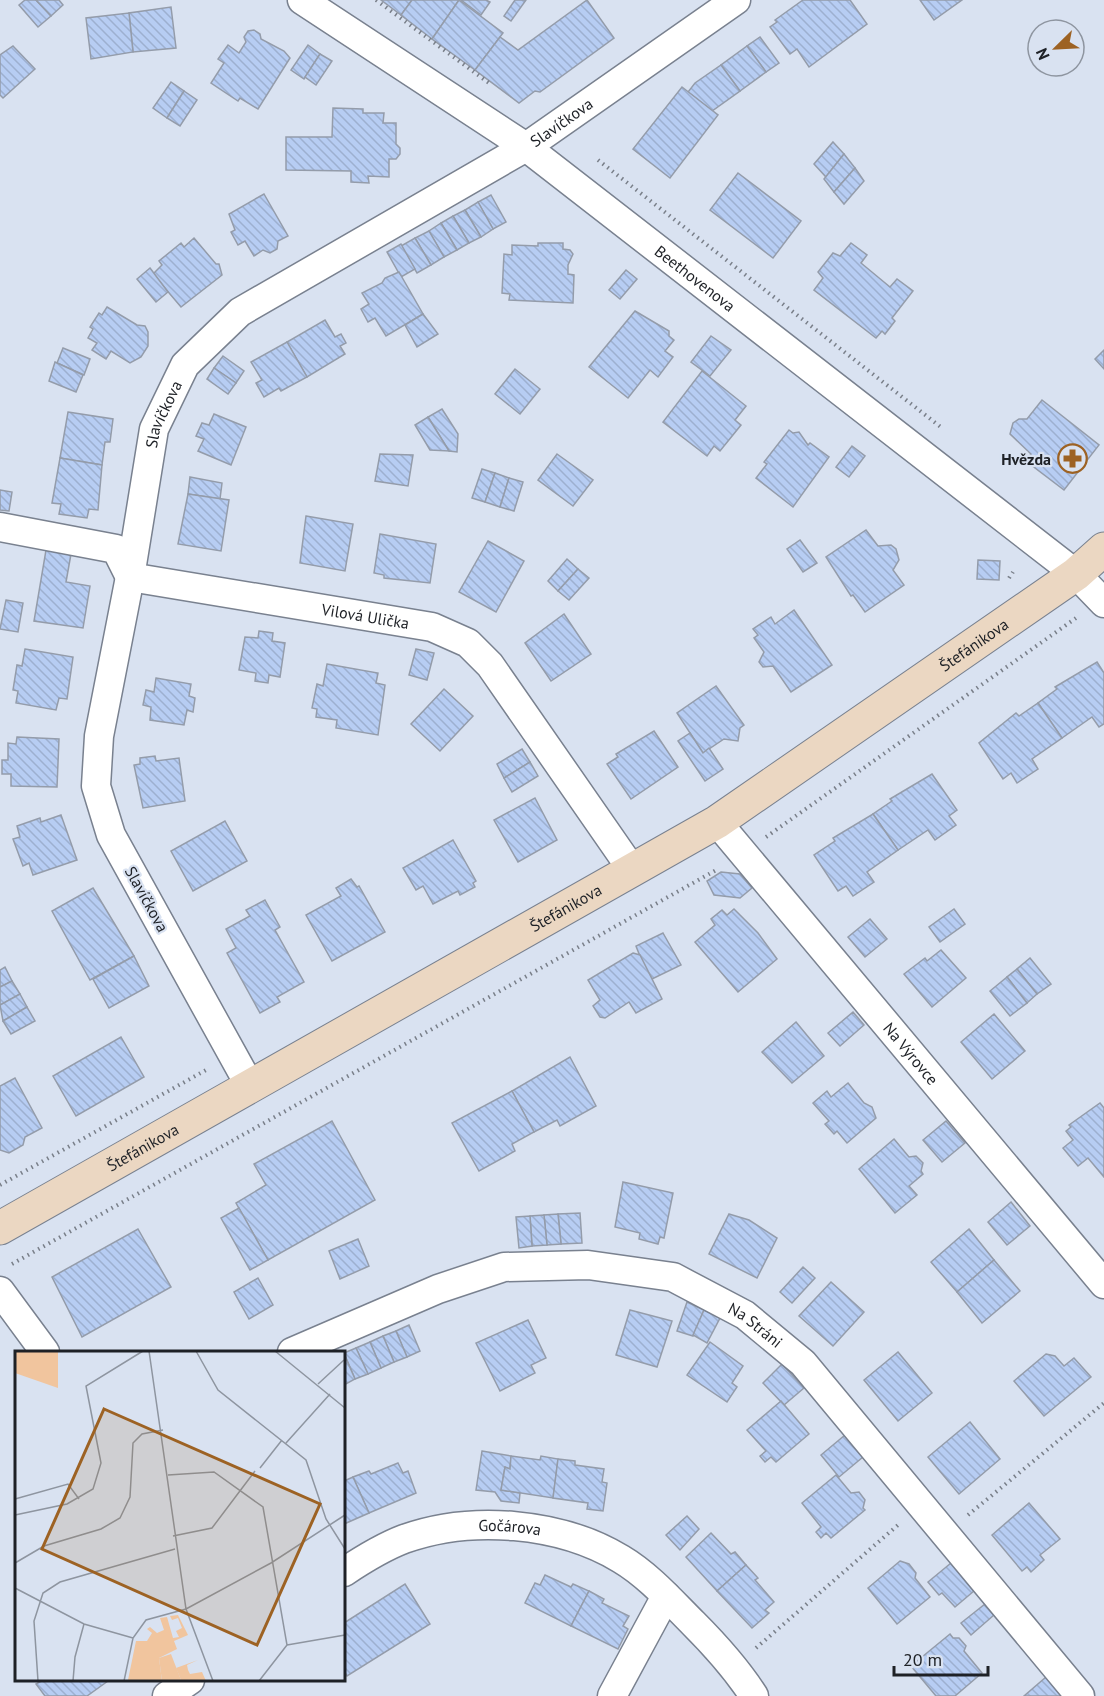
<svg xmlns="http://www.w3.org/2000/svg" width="1104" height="1696" font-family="'PT Sans',sans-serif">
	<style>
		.building { fill: url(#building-back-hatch); stroke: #949caa; stroke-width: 1.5 }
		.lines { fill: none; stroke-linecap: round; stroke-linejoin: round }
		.street-casing { stroke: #79818f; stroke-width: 31 }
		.secondary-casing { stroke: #79818f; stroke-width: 35 }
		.path { stroke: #797f89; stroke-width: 4; stroke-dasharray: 1.5 4.5; stroke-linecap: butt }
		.street { stroke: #fff; stroke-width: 28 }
		.secondary { stroke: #ebd7c2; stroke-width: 33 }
		.labels { text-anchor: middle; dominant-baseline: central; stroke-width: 4.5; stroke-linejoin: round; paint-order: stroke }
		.street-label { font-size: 16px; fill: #1e2126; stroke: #d9e2f1 }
		.poi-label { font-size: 16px; font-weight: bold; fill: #1e2126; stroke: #d9e2f1; text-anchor: end }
		.inset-road { fill: none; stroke: #8e95a0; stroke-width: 1.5 }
		.view { fill: #9d6223; fill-opacity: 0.15; stroke: #9d6223; stroke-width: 3 }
		.inset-edge { fill: none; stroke: #1e2126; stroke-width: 3 }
	</style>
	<defs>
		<pattern id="building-back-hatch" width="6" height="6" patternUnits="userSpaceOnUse" patternTransform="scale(1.5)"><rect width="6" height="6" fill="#b7cdf3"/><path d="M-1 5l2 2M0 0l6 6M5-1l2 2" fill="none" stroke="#9db0d0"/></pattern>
	</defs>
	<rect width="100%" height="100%" fill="#d9e2f1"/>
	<g class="building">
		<polygon points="25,0 36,0 51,16 38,27 19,5"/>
		<polygon points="36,0 59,0 63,5 51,16"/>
		<polygon points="381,0 412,0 401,15"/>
		<polygon points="412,0 459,0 432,39 401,15"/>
		<polygon points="459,0 503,33 475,70 432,39"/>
		<polygon points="461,0 486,0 490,2 481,15"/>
		<polygon points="515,0 526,0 511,21 504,16"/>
		<polygon points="587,0 614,38 540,92 535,91 519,103 475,70 500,37 518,50"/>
		<polygon points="803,0 850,0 867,24 809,67 797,49 790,54 770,27 777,22 775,20"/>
		<polygon points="920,0 962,0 934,20"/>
		<polygon points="171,7 176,48 133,52 129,13"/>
		<polygon points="129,13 133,52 91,59 86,18"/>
		<polygon points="254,30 260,34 261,39 284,51 290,58 258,109 240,98 238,101 211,83 224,63 218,59 228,45 239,53 246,42 244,37 248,31"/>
		<polygon points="760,37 779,63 766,72 747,46"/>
		<polygon points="308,45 320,54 304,79 291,70"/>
		<polygon points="13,46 35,69 3,98 0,95 0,55"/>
		<polygon points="747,46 766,72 740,91 721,65"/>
		<polygon points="320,54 332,61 316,85 305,77"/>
		<polygon points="721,65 740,91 712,111 688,92 695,83"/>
		<polygon points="171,82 184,91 167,118 153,108"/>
		<polygon points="682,87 718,115 670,178 633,149"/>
		<polygon points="184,91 197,100 180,126 167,118"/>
		<polygon points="333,108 363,109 363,113 384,113 383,123 396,123 396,144 400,148 400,154 396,159 389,159 389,177 368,176 369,183 351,182 351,171 286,170 286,137 332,137"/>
		<polygon points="833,142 844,154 826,177 814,164"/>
		<polygon points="844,154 855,168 834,192 824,179"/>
		<polygon points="855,168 864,181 844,204 834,192"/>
		<polygon points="738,173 801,221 773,258 710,210"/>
		<polygon points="264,194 288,236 278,241 277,249 270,253 263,250 254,256 245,241 238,245 231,232 235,230 229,214"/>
		<polygon points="491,195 506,222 493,229 478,202"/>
		<polygon points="478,202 493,229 481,237 465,210"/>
		<polygon points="465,210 481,237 469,243 453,216"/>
		<polygon points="453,216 469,243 457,250 441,223"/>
		<polygon points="441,223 457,250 444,257 429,231"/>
		<polygon points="429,231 444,257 431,265 415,238"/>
		<polygon points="194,238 216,264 219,264 222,275 181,307 153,274 162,265 159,261 181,243 184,247"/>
		<polygon points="415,238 431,265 417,273 401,246"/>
		<polygon points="538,243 563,243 563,249 570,250 573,254 568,265 568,274 574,275 573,303 509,300 510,294 502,293 504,254 512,255 512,245 538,246"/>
		<polygon points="851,243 867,255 861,263 890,287 897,279 913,291 892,318 895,321 885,334 882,331 876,338 814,290 823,278 818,272 833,253 840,256"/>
		<polygon points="401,244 415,269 401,277 387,252"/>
		<polygon points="150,268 168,292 156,302 137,279"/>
		<polygon points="626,270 637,279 620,299 609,290"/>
		<polygon points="399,272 423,314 386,336 375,318 368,322 361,309 369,304 362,293 382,283 385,278"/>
		<polygon points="107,307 137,325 145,326 148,332 148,346 141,357 130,363 111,351 106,359 92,350 97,343 88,338 93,329 90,327 99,313 102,315"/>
		<polygon points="635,311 669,331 669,336 674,340 665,351 673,357 658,377 650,370 628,398 589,367"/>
		<polygon points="423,314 438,334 417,347 405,325"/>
		<polygon points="325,320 335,337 341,334 346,343 340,346 345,354 307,377 287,342"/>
		<polygon points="711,336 731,350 710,376 691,362"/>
		<polygon points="287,342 307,377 281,391 279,388 264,397 256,383 262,380 251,362"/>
		<polygon points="63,348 90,359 84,375 57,363"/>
		<polygon points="1104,350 1104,369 1095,359"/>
		<polygon points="223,356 244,371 236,383 214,368"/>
		<polygon points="55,362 83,375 76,392 49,381"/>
		<polygon points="214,368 236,383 228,394 207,379"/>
		<polygon points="515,369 540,389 520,414 495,394"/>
		<polygon points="702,371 746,406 735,420 741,425 720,451 714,446 707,456 663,422"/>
		<polygon points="1042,400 1099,445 1064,490 1026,461 1031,454 1010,434 1013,423 1019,419 1027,419"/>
		<polygon points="442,409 458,434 457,452 449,451 428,417"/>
		<polygon points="68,412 113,419 110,442 105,442 102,465 60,458"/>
		<polygon points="214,414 246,427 231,465 198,451 204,439 196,436 202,423 209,425"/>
		<polygon points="428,417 449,451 430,450 415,425"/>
		<polygon points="789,430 793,433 799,432 808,445 810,443 829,457 793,507 756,478 767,464 764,462"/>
		<polygon points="852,446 865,456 849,477 836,467"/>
		<polygon points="380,454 413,455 408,486 375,481"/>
		<polygon points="557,454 593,480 573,506 538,480"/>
		<polygon points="60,458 102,465 98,510 89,509 87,518 59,514 61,504 52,503"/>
		<polygon points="482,469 495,473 485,502 472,498"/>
		<polygon points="495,473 509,478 500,507 485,502"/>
		<polygon points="190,477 222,483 220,499 188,494"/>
		<polygon points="509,478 523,482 514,511 500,507"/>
		<polygon points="0,490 12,492 9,511 0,510"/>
		<polygon points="188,494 229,500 221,551 178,544"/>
		<polygon points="306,516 353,524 345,571 300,563"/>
		<polygon points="866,530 878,546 891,545 896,549 899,560 893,570 904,585 865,612 853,595 851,596 826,557"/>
		<polygon points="380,534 436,544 430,583 384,578 384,575 374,573"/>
		<polygon points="800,540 817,563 803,572 787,549"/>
		<polygon points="488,541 524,561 496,612 459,592"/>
		<polygon points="46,550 71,554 66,582 90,586 83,628 34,621"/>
		<polygon points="567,559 578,569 558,591 548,581"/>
		<polygon points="978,560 1000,561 999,580 977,579"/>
		<polygon points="578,569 589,578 569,600 558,591"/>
		<polygon points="6,600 23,603 18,632 0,629"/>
		<polygon points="794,610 832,665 791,692 773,666 763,667 759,662 764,652 754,638 758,635 753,629 771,617 775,624"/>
		<polygon points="564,614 591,654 551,681 525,643"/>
		<polygon points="259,631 273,633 272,641 285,643 280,677 269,675 268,683 255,681 256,673 239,670 245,637 258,638"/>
		<polygon points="25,649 73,657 67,699 59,698 56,710 16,703 18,691 13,690 17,665 22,666"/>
		<polygon points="416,649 434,653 427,680 409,675"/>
		<polygon points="1097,662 1104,673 1104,724 1099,727 1092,717 1062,738 1038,703 1057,689 1055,687"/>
		<polygon points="327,664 378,673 376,683 385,685 378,735 336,728 337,720 316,717 317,709 312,708 317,684 323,686"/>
		<polygon points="156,678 191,684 189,696 195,698 193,712 187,710 184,725 150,720 151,707 143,705 146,690 154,692"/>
		<polygon points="716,686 744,725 740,728 738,741 724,739 703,753 677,713"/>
		<polygon points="444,689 473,716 440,751 411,724"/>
		<polygon points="1038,703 1062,738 1032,759 1038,769 1017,783 1011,773 1003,779 979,743 1016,713 1019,716"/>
		<polygon points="654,731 678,767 631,799 607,764 618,757 616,754"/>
		<polygon points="690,733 703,753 709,748 723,769 705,781 678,741"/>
		<polygon points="17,737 59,739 57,787 11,786 11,774 2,774 2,760 8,760 8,743 16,744"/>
		<polygon points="522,749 530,762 504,778 497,764"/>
		<polygon points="155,756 156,761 179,758 185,801 143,808 134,765 140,764 140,758"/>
		<polygon points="530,762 538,776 512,792 504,778"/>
		<polygon points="932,774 957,810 949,816 956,825 935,840 928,830 898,850 873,814 892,801 890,799"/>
		<polygon points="535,798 557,840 518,862 494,820"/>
		<polygon points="873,814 898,850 867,872 874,882 853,896 846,886 838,891 814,855 835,841 833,838"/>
		<polygon points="61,815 77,860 33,875 29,863 23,866 13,839 20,837 17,826 40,818 41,822"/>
		<polygon points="225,821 247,861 193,891 171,851"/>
		<polygon points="453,840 476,881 473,883 475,887 460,895 458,891 433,904 423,886 416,890 403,868"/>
		<polygon points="721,872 740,874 752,888 740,898 714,895 707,881"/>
		<polygon points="351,879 357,887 359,886 385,932 332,961 306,915 341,896 336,888"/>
		<polygon points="93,888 134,956 90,980 52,911"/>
		<polygon points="265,900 280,927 275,930 304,982 277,997 280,1002 260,1013 227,953 236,948 226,929 250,916 246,910"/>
		<polygon points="734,909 758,933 777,959 738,992 695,942 715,925 711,919 722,910 727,915"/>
		<polygon points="954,909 965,924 940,942 929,927"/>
		<polygon points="870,919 887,939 865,957 848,937"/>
		<polygon points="663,933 681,965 652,979 643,964 636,946"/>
		<polygon points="941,950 966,978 932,1007 904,974 925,958 927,961"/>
		<polygon points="633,953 640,955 662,999 636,1013 629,1002 605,1018 600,1017 593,1006 600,1000 588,980"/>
		<polygon points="134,956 149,986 109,1008 93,979"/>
		<polygon points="1030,958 1051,984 1037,994 1017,969"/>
		<polygon points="5,967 12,981 0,987 0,970"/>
		<polygon points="1017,969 1037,994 1027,1003 1007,977"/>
		<polygon points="1007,977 1027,1003 1010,1016 990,991"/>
		<polygon points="12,981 20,994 0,1005 0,987"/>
		<polygon points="20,994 27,1007 3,1021 0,1005"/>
		<polygon points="27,1007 35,1021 11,1034 3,1021"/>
		<polygon points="853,1012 864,1025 840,1046 828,1033"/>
		<polygon points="994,1014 1025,1051 992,1079 961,1042"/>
		<polygon points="796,1022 824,1056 792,1083 762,1052"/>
		<polygon points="121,1037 144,1077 76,1116 53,1076"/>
		<polygon points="570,1057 596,1106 560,1126 557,1120 534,1132 512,1091"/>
		<polygon points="15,1078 42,1128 25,1137 23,1145 9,1153 0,1150 0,1086"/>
		<polygon points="848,1083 864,1103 872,1107 876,1118 847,1143 837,1131 834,1134 825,1124 829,1121 813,1103 827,1091 831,1097"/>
		<polygon points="512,1091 534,1132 512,1144 515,1151 479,1171 452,1123"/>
		<polygon points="1100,1103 1104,1108 1104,1177 1088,1158 1078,1166 1063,1148 1073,1140 1066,1131 1071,1127 1069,1125"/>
		<polygon points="332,1121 375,1200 268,1260 236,1203 266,1185 254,1164"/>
		<polygon points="946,1121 965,1143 942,1162 923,1140"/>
		<polygon points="894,1139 909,1157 916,1156 923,1163 921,1171 923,1174 909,1186 917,1195 895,1213 859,1169"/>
		<polygon points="623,1182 673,1193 664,1238 660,1237 658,1244 639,1239 640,1233 615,1227"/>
		<polygon points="1011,1202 1030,1226 1007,1245 988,1222"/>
		<polygon points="239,1208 268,1260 250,1270 221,1218"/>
		<polygon points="580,1213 582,1243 561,1244 558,1214"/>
		<polygon points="558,1214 561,1244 547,1245 544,1215"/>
		<polygon points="729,1214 749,1220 777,1238 757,1278 709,1254"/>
		<polygon points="544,1215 547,1245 532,1246 530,1216"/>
		<polygon points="530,1216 532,1246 519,1248 516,1217"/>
		<polygon points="138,1229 171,1287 82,1337 52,1277"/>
		<polygon points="969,1229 994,1260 957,1292 931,1262"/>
		<polygon points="358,1239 369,1266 340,1279 329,1251"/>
		<polygon points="994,1260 1020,1291 982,1323 957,1292"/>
		<polygon points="803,1267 815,1278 792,1303 780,1292"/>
		<polygon points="258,1278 273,1305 249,1319 234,1292"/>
		<polygon points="831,1282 864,1312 833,1346 799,1316"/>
		<polygon points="687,1302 704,1310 693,1336 677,1331"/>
		<polygon points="630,1310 672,1321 657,1367 616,1355"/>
		<polygon points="704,1310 720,1318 707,1343 693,1335"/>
		<polygon points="528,1320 546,1358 531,1365 535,1373 500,1391 476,1343"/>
		<polygon points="409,1325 420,1351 407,1357 396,1331"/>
		<polygon points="396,1331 407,1357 394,1362 383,1336"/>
		<polygon points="383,1336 394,1362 381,1368 370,1342"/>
		<polygon points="370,1342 381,1368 368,1374 356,1348"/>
		<polygon points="710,1342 743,1366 732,1383 737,1387 727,1402 687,1375"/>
		<polygon points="356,1348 368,1374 355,1379 344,1353"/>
		<polygon points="898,1352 932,1393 898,1421 864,1380"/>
		<polygon points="344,1354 355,1379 344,1385"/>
		<polygon points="1046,1354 1055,1356 1064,1366 1074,1358 1091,1377 1044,1416 1014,1381"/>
		<polygon points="782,1364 804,1388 784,1405 763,1383"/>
		<polygon points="781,1401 809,1434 776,1462 771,1457 765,1462 760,1456 766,1451 747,1430"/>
		<polygon points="970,1422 1000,1459 959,1494 928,1457"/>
		<polygon points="845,1435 863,1457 839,1477 821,1455"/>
		<polygon points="482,1451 511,1456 510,1469 505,1467 501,1490 520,1493 519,1503 501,1501 495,1492 476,1490"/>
		<polygon points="511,1456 540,1460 541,1456 558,1459 553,1498 501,1490 505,1467 510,1469"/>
		<polygon points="558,1459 575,1461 575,1465 604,1469 602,1482 607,1483 603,1511 587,1509 588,1503 553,1498"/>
		<polygon points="398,1463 403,1473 408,1471 416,1493 369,1513 353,1477 369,1471 371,1474"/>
		<polygon points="836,1475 851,1493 859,1492 865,1500 863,1508 865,1510 831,1538 826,1533 821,1538 816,1532 821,1527 802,1503"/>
		<polygon points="353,1477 369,1513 344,1524 344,1481"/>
		<polygon points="1029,1503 1060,1539 1040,1555 1044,1560 1031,1572 1027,1567 1022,1571 992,1535"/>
		<polygon points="687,1516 699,1529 680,1550 666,1535"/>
		<polygon points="711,1533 731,1554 735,1552 746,1565 717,1591 686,1557"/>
		<polygon points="900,1561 909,1564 916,1573 915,1578 930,1597 897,1624 868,1588"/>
		<polygon points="951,1563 974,1591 955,1607 942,1593 939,1595 928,1582"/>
		<polygon points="746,1565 758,1578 755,1580 774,1602 765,1610 769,1613 752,1628 717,1591"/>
		<polygon points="545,1575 571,1587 573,1584 589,1591 571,1626 525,1603 535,1583 540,1585"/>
		<polygon points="405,1584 430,1624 347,1676 344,1671 344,1623"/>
		<polygon points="589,1591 604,1599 602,1603 629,1616 623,1626 628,1629 618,1649 571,1626"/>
		<polygon points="985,1604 994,1615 971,1635 961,1623"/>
		<polygon points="950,1634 953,1638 959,1638 966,1646 964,1651 982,1673 955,1696 936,1696 911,1666"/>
		<polygon points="1046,1677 1062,1696 1024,1696"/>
		<polygon points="43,1680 107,1680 108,1681 87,1696 45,1696 36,1684"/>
	</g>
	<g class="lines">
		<defs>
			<g id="street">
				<path id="s1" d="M302,0L526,147L1076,574L1104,603"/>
				<path id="s2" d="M0,527L116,549L130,577L432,627L468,643L490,665L633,871"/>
				<path id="s3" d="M717,822L1104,1284"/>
				<path id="s4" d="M250,1086L111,835L96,786L99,736L130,577L154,429L185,365L240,312L526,147L736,0"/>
				<polyline points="0,1291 45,1352"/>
				<path id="s5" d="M292,1352L438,1289L504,1267L588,1265L673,1277L745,1315L803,1363L1080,1696"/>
				<path id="s6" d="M344,1572C362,1560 383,1547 404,1539C471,1515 560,1522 621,1559C648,1575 671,1601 693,1623C716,1646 736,1668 754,1696"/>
				<polyline points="167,1696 190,1680"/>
				<polyline points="612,1696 666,1596"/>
			</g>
			<g id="secondary">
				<path id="s7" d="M0,1228L717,822L1076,574L1104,549"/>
			</g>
		</defs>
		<use href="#street" class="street-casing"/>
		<use href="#secondary" class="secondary-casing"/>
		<g class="path">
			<polyline points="376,0 489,83"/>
			<polyline points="598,160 942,428"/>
			<polyline points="1009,578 1013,572"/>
			<polyline points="766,837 1076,618"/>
			<polyline points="0,1185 206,1070"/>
			<polyline points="12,1264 718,869"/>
			<polyline points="968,1515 1104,1403"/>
			<polyline points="756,1648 898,1525"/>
		</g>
		<use href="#street" class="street"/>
		<use href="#secondary" class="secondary"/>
	</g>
	<defs>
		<symbol id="pharmacy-ring" viewBox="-11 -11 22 22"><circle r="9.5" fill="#d9e2f1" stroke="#9d6223" stroke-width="1.5"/><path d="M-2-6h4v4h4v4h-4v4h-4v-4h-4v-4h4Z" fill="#9d6223"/></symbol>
	</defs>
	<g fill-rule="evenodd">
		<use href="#pharmacy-ring" x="1056" y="442" width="33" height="33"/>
	</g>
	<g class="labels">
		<g class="street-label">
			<text stroke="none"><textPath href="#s4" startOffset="1221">Slavíčkova</textPath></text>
			<text stroke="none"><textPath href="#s1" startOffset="482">Beethovenova</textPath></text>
			<text stroke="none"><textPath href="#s4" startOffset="717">Slavíčkova</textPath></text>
			<text stroke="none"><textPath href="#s2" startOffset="388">Vilová Ulička</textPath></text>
			<text stroke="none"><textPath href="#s7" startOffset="1136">Štefánikova</textPath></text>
			<text transform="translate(147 899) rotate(61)">Slavíčkova</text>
			<text stroke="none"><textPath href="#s7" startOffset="650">Štefánikova</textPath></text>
			<text stroke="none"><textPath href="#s3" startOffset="302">Na Výrovce</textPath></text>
			<text stroke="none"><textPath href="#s7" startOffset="164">Štefánikova</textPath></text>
			<text stroke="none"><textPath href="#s5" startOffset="494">Na Stráni</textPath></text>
			<text stroke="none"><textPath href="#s6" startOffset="176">Gočárova</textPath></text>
		</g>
		<g class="poi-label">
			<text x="1051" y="459">Hvězda</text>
		</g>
	</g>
	<g transform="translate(15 1351)">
		<rect width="330" height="330" fill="#d9e2f1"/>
		<path d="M156,303L166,329L147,330L144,307Z" fill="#f1c59e"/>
		<path d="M0,0H43V37L0,22Z" fill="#f1c59e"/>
		<path d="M163,264L173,284L159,290L162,298L144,307L147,330L113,329L121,290H132L137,282L132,278L135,276L142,282L149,279L145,267L152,266L158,287L164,286L161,280L167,277L163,267L157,269L155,265ZM183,309L172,314L173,319L175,323L187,321L191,330H163L166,329L161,317Z" fill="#f1c59e"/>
		<path class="inset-road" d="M134,0L171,258L198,330M181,0L203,39L291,109L311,168L330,198M260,0L330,57M303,33L329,9M271,92L315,43M245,117L267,89M153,124L199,121L248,156L272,294L244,330M0,148L53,133L64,148M0,164L52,153L78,138L86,112L71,35L128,0M158,185L197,177L240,120M0,212L29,195L86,178L105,167L115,146L118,92L127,83L148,79M0,237L69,273L118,287M272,294L330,284M23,330L19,270L28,242L45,231L160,198M58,330L60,306L69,273M109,330L118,287L131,269L171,258L256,212L330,164"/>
		<path class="view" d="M89,58L305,153L242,294L27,198Z"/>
		<rect width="330" height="330" class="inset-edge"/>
	</g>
	<g transform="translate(1056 48) rotate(246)"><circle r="28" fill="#d9e2f1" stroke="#8e95a0" stroke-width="1.5"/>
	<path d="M0-4.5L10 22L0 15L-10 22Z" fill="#9d6223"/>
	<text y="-9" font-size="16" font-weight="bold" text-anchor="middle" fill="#1e2126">N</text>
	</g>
	<path d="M894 1666v9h94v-9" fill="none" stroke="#1e2126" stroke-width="3"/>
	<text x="903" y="1666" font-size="18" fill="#1e2126" stroke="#d9e2f1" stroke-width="4.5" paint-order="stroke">20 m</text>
</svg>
